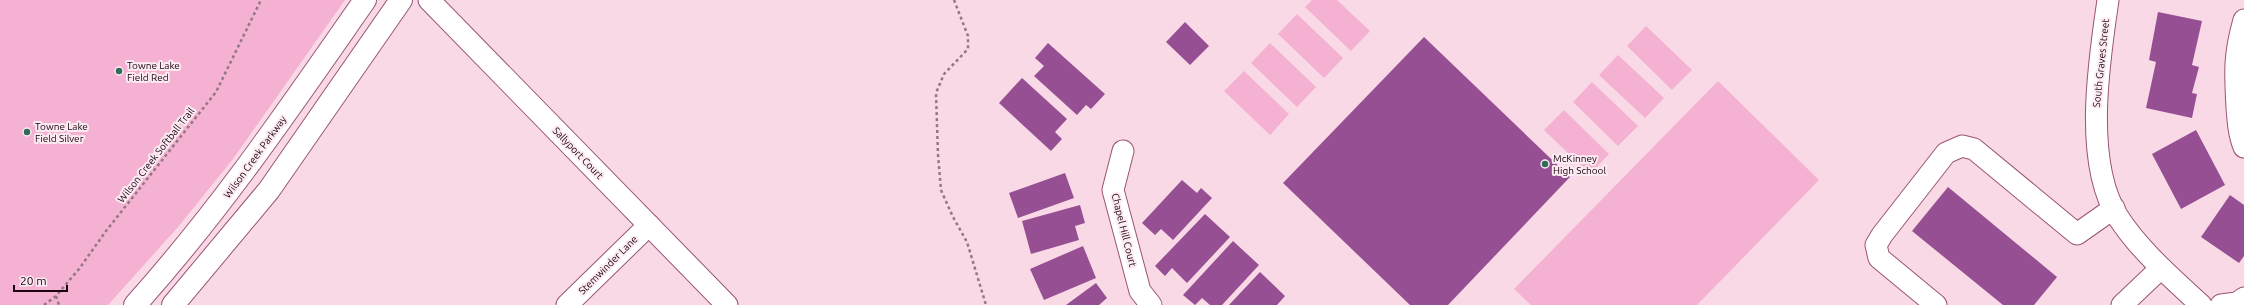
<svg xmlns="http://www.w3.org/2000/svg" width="2244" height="305" font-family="Ubuntu,sans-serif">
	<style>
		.green { fill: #f4b1d1 }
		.building { fill: #964f92 }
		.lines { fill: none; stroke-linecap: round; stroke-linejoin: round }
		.minor-casing { stroke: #9a5477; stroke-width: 23 }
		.major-casing { stroke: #9a5477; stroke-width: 24 }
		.path { stroke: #947784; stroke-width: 2.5; stroke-dasharray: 3 3; stroke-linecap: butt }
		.minor { stroke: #fff; stroke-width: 21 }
		.major { stroke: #fff; stroke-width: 22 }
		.poi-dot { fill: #2e6b58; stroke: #fcebf2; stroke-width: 1.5 }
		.labels { text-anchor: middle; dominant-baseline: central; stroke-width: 4; stroke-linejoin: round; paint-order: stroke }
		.street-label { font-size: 10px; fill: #1a020e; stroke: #fcebf2 }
		.poi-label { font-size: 10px; fill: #1a020e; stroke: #fcebf2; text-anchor: start }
	</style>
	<rect width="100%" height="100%" fill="#fad9e7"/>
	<g class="green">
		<polygon points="0,0 345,0 233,159 178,227 108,305 0,305"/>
		<polygon points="1312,0 1337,0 1370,31 1351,51 1305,7"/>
		<polygon points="1297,14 1343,58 1324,78 1278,34"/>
		<polygon points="1646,26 1692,70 1672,90 1627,46"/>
		<polygon points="1270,43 1316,87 1297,107 1251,63"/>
		<polygon points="1618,55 1664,98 1645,118 1599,75"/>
		<polygon points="1244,71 1289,114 1270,135 1224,91"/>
		<polygon points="1718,81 1819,180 1697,305 1531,305 1514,289"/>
		<polygon points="1592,82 1638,126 1618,146 1573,102"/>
		<polygon points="1564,110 1609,154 1590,174 1544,130"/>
	</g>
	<g class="building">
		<polygon points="2158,12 2202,21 2192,65 2199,67 2192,93 2197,94 2192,118 2146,108 2156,62 2149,60"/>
		<polygon points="1185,22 1209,46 1190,65 1166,42"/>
		<polygon points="1424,37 1570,177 1448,305 1410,305 1283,183"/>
		<polygon points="1048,43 1105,94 1091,109 1086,105 1077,115 1034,76 1044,66 1035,58"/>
		<polygon points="1022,78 1067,119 1055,132 1062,139 1051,151 999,103"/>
		<polygon points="2196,130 2225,185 2181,209 2152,154"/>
		<polygon points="1065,173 1074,198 1018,218 1009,193"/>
		<polygon points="1182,180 1197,193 1201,188 1212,198 1173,240 1161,229 1155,235 1142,223"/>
		<polygon points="1948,187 2057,277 2034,305 2003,305 1912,231"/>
		<polygon points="2230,195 2244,205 2244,256 2239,263 2201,237"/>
		<polygon points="1080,205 1085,223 1075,226 1079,240 1031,254 1022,221"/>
		<polygon points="1205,214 1230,237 1187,283 1172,268 1165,276 1155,266"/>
		<polygon points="1233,241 1259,265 1222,305 1210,305 1202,298 1195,305 1183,295"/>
		<polygon points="1083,246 1096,278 1044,300 1030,269"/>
		<polygon points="1260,272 1285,296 1277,305 1229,305"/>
		<polygon points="1096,283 1107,298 1099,305 1066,305"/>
	</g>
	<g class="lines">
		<defs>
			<g id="minor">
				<polyline points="429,0 727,305"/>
				<path d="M2108,0C2099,61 2083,162 2118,217C2140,251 2172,278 2201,305"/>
				<path d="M2244,20C2234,55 2235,72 2237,108C2238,121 2239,135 2244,147"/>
				<polyline points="1123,151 1113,190 1140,291 1151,305"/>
				<polyline points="567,305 649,225"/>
				<polyline points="1936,305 1879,258 1876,245 1882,235 1946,153 1962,146 1974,149 2077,234 2114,208"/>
				<polyline points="2122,305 2161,268"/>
				<polyline points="2221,305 2237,303 2244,298"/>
			</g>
			<g id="major">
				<path d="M135,305C222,208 291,106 365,0"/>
				<polyline points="173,305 269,190 401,0"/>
			</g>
		</defs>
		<use href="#minor" class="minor-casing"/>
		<use href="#major" class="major-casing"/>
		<g class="path">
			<polyline points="954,0 968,36 968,49 944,74 936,93 938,155 941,190 953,217 967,242 986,305"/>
			<polyline points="56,296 59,305"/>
			<polyline points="44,305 56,296 79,269 106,231 216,92 261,0"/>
		</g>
		<use href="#minor" class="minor"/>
		<use href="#major" class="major"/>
	</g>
	<g class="poi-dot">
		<circle cx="119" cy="71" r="4"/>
		<circle cx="27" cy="132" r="4"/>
		<circle cx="1545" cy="164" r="4"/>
	</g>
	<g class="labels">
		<g class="street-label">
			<text transform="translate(2101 63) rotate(-84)">South Graves Street</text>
			<text transform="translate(578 153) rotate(46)">Sallyport Court</text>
			<text transform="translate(156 155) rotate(-52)">Wilson Creek Softball Trail</text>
			<text transform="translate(255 157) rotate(-54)">Wilson Creek Parkway</text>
			<text transform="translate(1124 230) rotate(76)">Chapel Hill Court</text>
			<text transform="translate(608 265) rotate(-45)">Stemwinder Lane</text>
		</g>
		<g class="poi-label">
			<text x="127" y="65">Towne Lake<tspan x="127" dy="12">Field Red</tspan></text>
			<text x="35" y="126">Towne Lake<tspan x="35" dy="12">Field Silver</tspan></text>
			<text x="1553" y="158">McKinney<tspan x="1553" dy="12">High School</tspan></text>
		</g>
	</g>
	<path d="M14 285v6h53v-6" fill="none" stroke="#1a020e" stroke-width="2"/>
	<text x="20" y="285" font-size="12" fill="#1a020e" stroke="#fcebf2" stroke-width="3" paint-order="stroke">20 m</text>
</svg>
